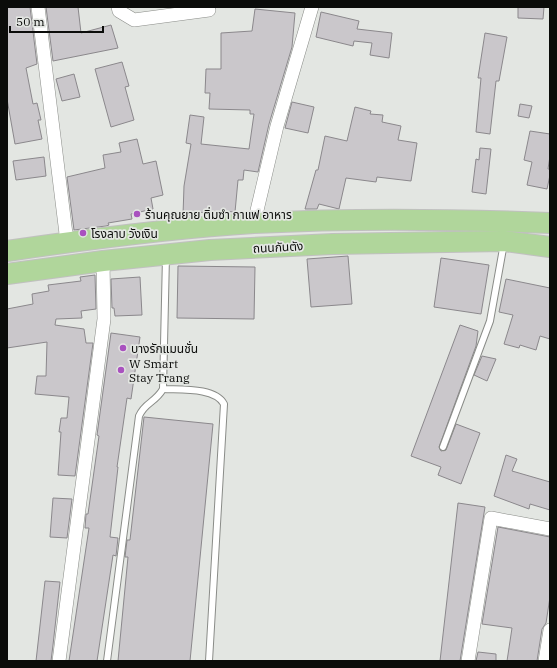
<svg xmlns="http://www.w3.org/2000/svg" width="557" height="668" font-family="'IBM Plex Serif','Noto Sans Thai',serif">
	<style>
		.building { fill: #cac7cb; stroke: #8b888c }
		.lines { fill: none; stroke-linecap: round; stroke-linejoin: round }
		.lane-casing { stroke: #8a8c88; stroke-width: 8 }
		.street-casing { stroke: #8a8c88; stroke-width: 14 }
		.primary-casing { stroke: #c0c0bf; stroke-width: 22 }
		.lane { stroke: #fff; stroke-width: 6 }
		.street { stroke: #fff; stroke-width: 13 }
		.primary { stroke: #b0d69b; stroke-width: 20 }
		.poi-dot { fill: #a951bf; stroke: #e3e6e2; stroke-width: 1.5 }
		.labels { text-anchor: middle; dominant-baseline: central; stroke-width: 3.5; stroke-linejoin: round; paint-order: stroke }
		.poi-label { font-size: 12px; fill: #0b0c0a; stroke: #e3e6e2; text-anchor: start }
		.street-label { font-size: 12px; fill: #0b0c0a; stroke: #e3e6e2 }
	</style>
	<rect width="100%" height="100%" fill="#e3e6e2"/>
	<g class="building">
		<polygon points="7,7 30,7 37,64 26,68 33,104 37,103 41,120 38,120 42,139 15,144 7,99"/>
		<polygon points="46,7 78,7 81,33 111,25 118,48 53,61"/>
		<polygon points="518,7 544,7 543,19 518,18"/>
		<polygon points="255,9 295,13 292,47 269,124 258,172 244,170 243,180 238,180 235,212 219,211 218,214 197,212 197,215 183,215 184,186 191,144 186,143 190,115 204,117 201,144 249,149 254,114 250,114 250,110 209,109 210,93 205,93 206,69 221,69 221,33 252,31"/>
		<polygon points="321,12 359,21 357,29 392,33 389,58 370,55 372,43 354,41 353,46 316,37"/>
		<polygon points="485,33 507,37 499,81 496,81 490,134 476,132 481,78 478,78"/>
		<polygon points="122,62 129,86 125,87 134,120 111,127 95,69"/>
		<polygon points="74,74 80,97 62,101 56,79"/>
		<polygon points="292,102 314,107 308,133 285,128"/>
		<polygon points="520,104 532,106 529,118 518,116"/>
		<polygon points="355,107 371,111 370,114 383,115 382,122 401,126 398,140 417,143 411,181 377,177 376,182 346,178 339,209 319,204 317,209 305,209 316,170 318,170 325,136 347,141"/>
		<polygon points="530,131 550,134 550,156 548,169 550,169 550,175 547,189 527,185 532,162 524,160"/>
		<polygon points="137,139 143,164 156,161 163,195 151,198 153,209 131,214 132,219 108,223 109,225 106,226 74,230 67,177 105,168 103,155 121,152 119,143"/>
		<polygon points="480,148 491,149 486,194 472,192 476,159 479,160"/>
		<polygon points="44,157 46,176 16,180 13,161"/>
		<polygon points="348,256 352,304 311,307 307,259"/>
		<polygon points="441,258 489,265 481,314 434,307"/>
		<polygon points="178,266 255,267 254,319 177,318"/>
		<polygon points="95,275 96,309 81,311 82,318 56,319 55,325 84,329 86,343 93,343 75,476 58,475 61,432 59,432 61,418 67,418 69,397 35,394 37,376 46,376 47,342 7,348 7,309 33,304 32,294 49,291 48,285 81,281 80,277"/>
		<polygon points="140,277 142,315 115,316 114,308 112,308 111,279"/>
		<polygon points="506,279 550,288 550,339 540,336 536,350 520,345 519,348 504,344 513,315 499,312"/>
		<polygon points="460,325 478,331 476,346 439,447 441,451 446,450 456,424 480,433 461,484 438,475 441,467 411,456"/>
		<polygon points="111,333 140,337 131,399 127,398 117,467 118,467 110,537 118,538 116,556 113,555 97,661 69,661 89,528 85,528 86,514 88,514 99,436 97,435"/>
		<polygon points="482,356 496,359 487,381 474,375"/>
		<polygon points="144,417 213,424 190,661 118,661 128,557 125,557 127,540 130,540"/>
		<polygon points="506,455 517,459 512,471 550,482 550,510 530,504 529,509 494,496"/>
		<polygon points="53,498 72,499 67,538 50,537"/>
		<polygon points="458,503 485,507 460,661 440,661"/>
		<polygon points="498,527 550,537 550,597 546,623 542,629 537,661 507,661 512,628 482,624"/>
		<polygon points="45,581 60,582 53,645 51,661 36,661"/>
		<polygon points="478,652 496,654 496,661 476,661"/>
	</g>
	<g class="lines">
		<defs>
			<g id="lane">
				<path d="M166,256L163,389C180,390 215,387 224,404L209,661"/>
				<polyline points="443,447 490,321 504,243"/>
				<path d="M107,661L139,416C145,402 155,403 163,389"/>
			</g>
			<g id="street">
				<polyline points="38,7 67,242"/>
				<polyline points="118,7 119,11 134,20 209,10"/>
				<polyline points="254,223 277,126 312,7"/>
				<polyline points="59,661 104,319 103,261"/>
				<polyline points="468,661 491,518 550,529"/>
				<polyline points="545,661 550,630"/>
			</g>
			<g id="primary">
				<path d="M7,251C89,239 171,228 254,223C352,218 452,219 550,223"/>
				<polyline points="7,274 103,261 210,250 333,244 504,241 550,247"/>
			</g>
		</defs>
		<use href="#lane" class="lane-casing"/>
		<use href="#street" class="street-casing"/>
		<use href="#primary" class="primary-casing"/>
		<use href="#lane" class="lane"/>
		<use href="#street" class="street"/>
		<use href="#primary" class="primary"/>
	</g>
	<g class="poi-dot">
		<circle cx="137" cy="214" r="4"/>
		<circle cx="83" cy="233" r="4"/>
		<circle cx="123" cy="348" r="4"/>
		<circle cx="121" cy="370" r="4"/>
	</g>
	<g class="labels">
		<g class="poi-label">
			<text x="145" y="214">ร้านคุณยาย ติ่มซำ กาแฟ อาหาร</text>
			<text x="91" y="233">โรงลาบ วังเงิน</text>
			<text x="131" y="348">บางรักแมนชั่น</text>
			<text x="129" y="363">W Smart<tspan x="129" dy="14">Stay Trang</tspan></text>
		</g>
		<g class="street-label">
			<text transform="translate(278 247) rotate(-3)">ถนนกันตัง</text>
		</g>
	</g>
	<rect width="557" height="668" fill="none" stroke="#0b0c0a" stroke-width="16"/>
	<path d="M10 26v6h93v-6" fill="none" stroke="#0b0c0a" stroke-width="2"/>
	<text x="16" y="26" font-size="12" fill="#0b0c0a" stroke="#e3e6e2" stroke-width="3" paint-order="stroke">50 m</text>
</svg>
